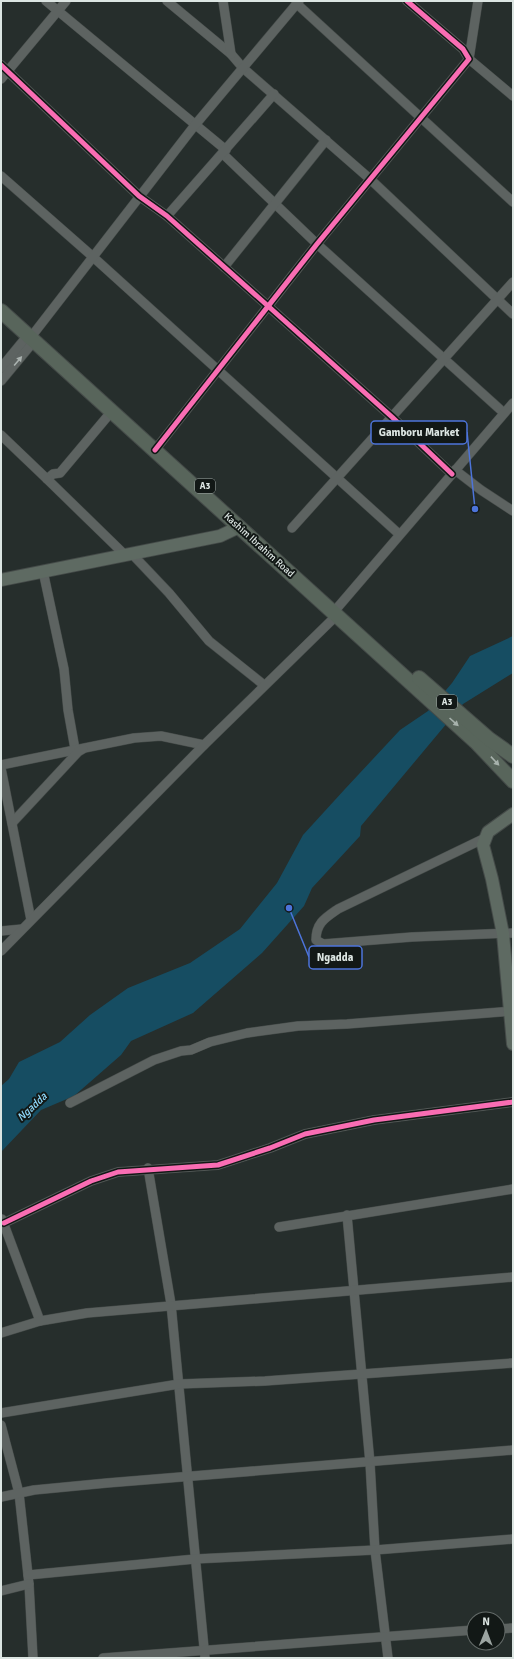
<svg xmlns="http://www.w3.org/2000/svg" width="514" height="1659" font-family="Signika,sans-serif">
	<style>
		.water { fill: #164d62 }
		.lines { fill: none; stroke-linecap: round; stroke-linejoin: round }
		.minor-casing { stroke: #454b49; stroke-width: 10 }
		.major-casing { stroke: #454b49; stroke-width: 14 }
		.highway-casing { stroke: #454b49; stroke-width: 16 }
		.minor { stroke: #5d6361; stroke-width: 9 }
		.major { stroke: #5e6a62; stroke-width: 12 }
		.highway { stroke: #58655b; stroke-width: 14 }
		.cycleway-casing { stroke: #121816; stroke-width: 8 }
		.cycleway { stroke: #f96db3; stroke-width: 5 }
		.oneway { fill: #a9b1ae }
		.oneway2 { fill: #a7b2ac }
		.labels { text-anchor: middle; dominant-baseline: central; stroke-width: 4; stroke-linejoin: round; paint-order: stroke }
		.shield { fill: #121816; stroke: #9fa8a5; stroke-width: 1 }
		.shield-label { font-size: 9px; font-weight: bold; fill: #dce5e2 }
		.street-label { font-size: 10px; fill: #dce5e2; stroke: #121816 }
		.water-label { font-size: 11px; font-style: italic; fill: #90dbfe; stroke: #121816 }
		.leader { fill: none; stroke: #4d74da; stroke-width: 1.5 }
		.callout-dot { fill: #4d74da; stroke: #121816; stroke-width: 1.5 }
		.callout { fill: #121816; stroke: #4d74da; stroke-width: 1.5 }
		.callout-label { font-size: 11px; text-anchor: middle; font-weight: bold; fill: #dce5e2 }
	</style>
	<rect width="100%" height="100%" fill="#262e2c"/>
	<polygon class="water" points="513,636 513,673 463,704 361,826 360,836 312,888 304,906 262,953 193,1013 131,1041 121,1055 74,1096 41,1110 1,1152 1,1086 9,1079 19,1062 60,1042 90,1015 128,988 190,963 240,929 277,883 303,835 345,789 400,730 428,711 452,683 470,656"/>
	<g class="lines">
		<defs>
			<g id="minor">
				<polyline points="46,1 226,150"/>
				<polyline points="167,1 231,54 243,68 370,179 513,314"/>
				<polyline points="223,1 231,54"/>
				<polyline points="296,1 297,4 513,202"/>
				<polyline points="478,1 469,59 513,96"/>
				<polyline points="1,65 139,196 167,216 268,306 392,417 452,474"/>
				<polyline points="1,79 66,1"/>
				<polyline points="223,154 317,244 504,413"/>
				<polyline points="1,176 92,256 399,534"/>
				<polyline points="167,216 274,94"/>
				<polyline points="224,267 326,140"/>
				<polyline points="31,337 195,125 299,1"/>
				<polyline points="1,368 28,335"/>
				<polyline points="1,381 35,340"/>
				<polyline points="112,411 60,473 53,474 47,479 125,555"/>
				<polyline points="1,435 47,479"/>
				<polyline points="155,450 317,244 469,59 463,49 407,1"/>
				<polyline points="455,470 481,490 513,511"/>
				<polyline points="292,528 513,282"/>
				<polyline points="132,554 169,593 209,641 264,685"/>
				<polyline points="43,571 64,669 68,710 75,749"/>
				<polyline points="338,607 513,403"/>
				<polyline points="1,765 134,738 161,736 204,745"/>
				<polyline points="1,768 31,920"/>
				<polyline points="12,823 78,752 83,749"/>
				<path d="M485,838L338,909C325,918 316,923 316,940L323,944L412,937L513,933"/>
				<polyline points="1,931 22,929"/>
				<polyline points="1,951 204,745 336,616"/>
				<polyline points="70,1103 154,1060 181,1051 191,1050 210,1042 247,1033 298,1026 347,1024 513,1011"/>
				<polyline points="148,1168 171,1304 205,1658"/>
				<polyline points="347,1215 370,1463 375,1550 388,1658"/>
				<polyline points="2,1219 40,1321"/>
				<polyline points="4,1223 91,1181 118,1172 218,1165 270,1148 305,1134 374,1120 513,1102"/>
				<polyline points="279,1227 513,1189"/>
				<polyline points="1,1333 40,1321 87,1313 513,1277"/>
				<polyline points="1,1413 179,1384 265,1381 513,1363"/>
				<polyline points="1,1425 19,1493 29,1584 33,1658"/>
				<polyline points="1,1497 34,1490 107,1483 513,1450"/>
				<polyline points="28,1575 195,1559 375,1550 513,1539"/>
				<polyline points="1,1591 29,1584"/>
				<polyline points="498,1629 513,1628"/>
				<polyline points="103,1658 474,1630"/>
			</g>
			<g id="major">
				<polyline points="1,580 220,536 239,527"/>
				<polyline points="513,814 488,832 483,845 492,879 503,934 513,1044"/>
			</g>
			<g id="highway">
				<polyline points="1,311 476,742 513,781"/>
				<polyline points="419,678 489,739 513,756"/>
			</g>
		</defs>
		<use href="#minor" class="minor-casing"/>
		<use href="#major" class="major-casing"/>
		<use href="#highway" class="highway-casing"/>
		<use href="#minor" class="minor"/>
		<use href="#major" class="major"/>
		<use href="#highway" class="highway"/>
		<defs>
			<g id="cycleway">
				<polyline points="1,65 139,196 167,216 268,306 392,417 452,474"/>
				<polyline points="155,450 317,244 469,59 463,49 407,1"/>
				<polyline points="4,1223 91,1181 118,1172 218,1165 270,1148 305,1134 374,1120 513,1102"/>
			</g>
		</defs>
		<use href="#cycleway" class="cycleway-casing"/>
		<use href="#cycleway" class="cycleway"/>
	</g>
	<defs><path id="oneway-solid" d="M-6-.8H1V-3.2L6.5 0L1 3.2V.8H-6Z"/></defs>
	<use class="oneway" href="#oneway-solid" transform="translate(18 361) rotate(-50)"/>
	<g class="oneway2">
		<use href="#oneway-solid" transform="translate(454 722) rotate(42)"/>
		<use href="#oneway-solid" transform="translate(495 761) rotate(47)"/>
	</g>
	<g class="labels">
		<g class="shield">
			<rect x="195" y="479" width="20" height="14" rx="3"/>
			<rect x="437" y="695" width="20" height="14" rx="3"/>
		</g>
		<g class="shield-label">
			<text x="205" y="486">A3</text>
			<text x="447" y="702">A3</text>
		</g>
		<g class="street-label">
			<text transform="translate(259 545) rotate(42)">Kashim Ibrahim Road</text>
		</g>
		<g class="water-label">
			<text transform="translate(32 1107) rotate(-43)">Ngadda</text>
		</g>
	</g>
	<path class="leader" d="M475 509L467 432M289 908L309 957"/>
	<g class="callout-dot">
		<circle cx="475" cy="509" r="4"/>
		<circle cx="289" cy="908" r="4"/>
	</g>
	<g class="callout">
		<rect x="371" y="421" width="96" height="23" rx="4"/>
		<rect x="309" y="946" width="53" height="23" rx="4"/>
	</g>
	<g class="callout-label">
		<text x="419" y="436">Gamboru Market</text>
		<text x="335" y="961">Ngadda</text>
	</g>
	<rect width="514" height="1659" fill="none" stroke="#dce5e2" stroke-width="4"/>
	<g transform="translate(486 1631) rotate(1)"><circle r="19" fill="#121816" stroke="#636a68"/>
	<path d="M0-3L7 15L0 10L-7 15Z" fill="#9ca5a2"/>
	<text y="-6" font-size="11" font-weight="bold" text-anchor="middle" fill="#dce5e2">N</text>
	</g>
</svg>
